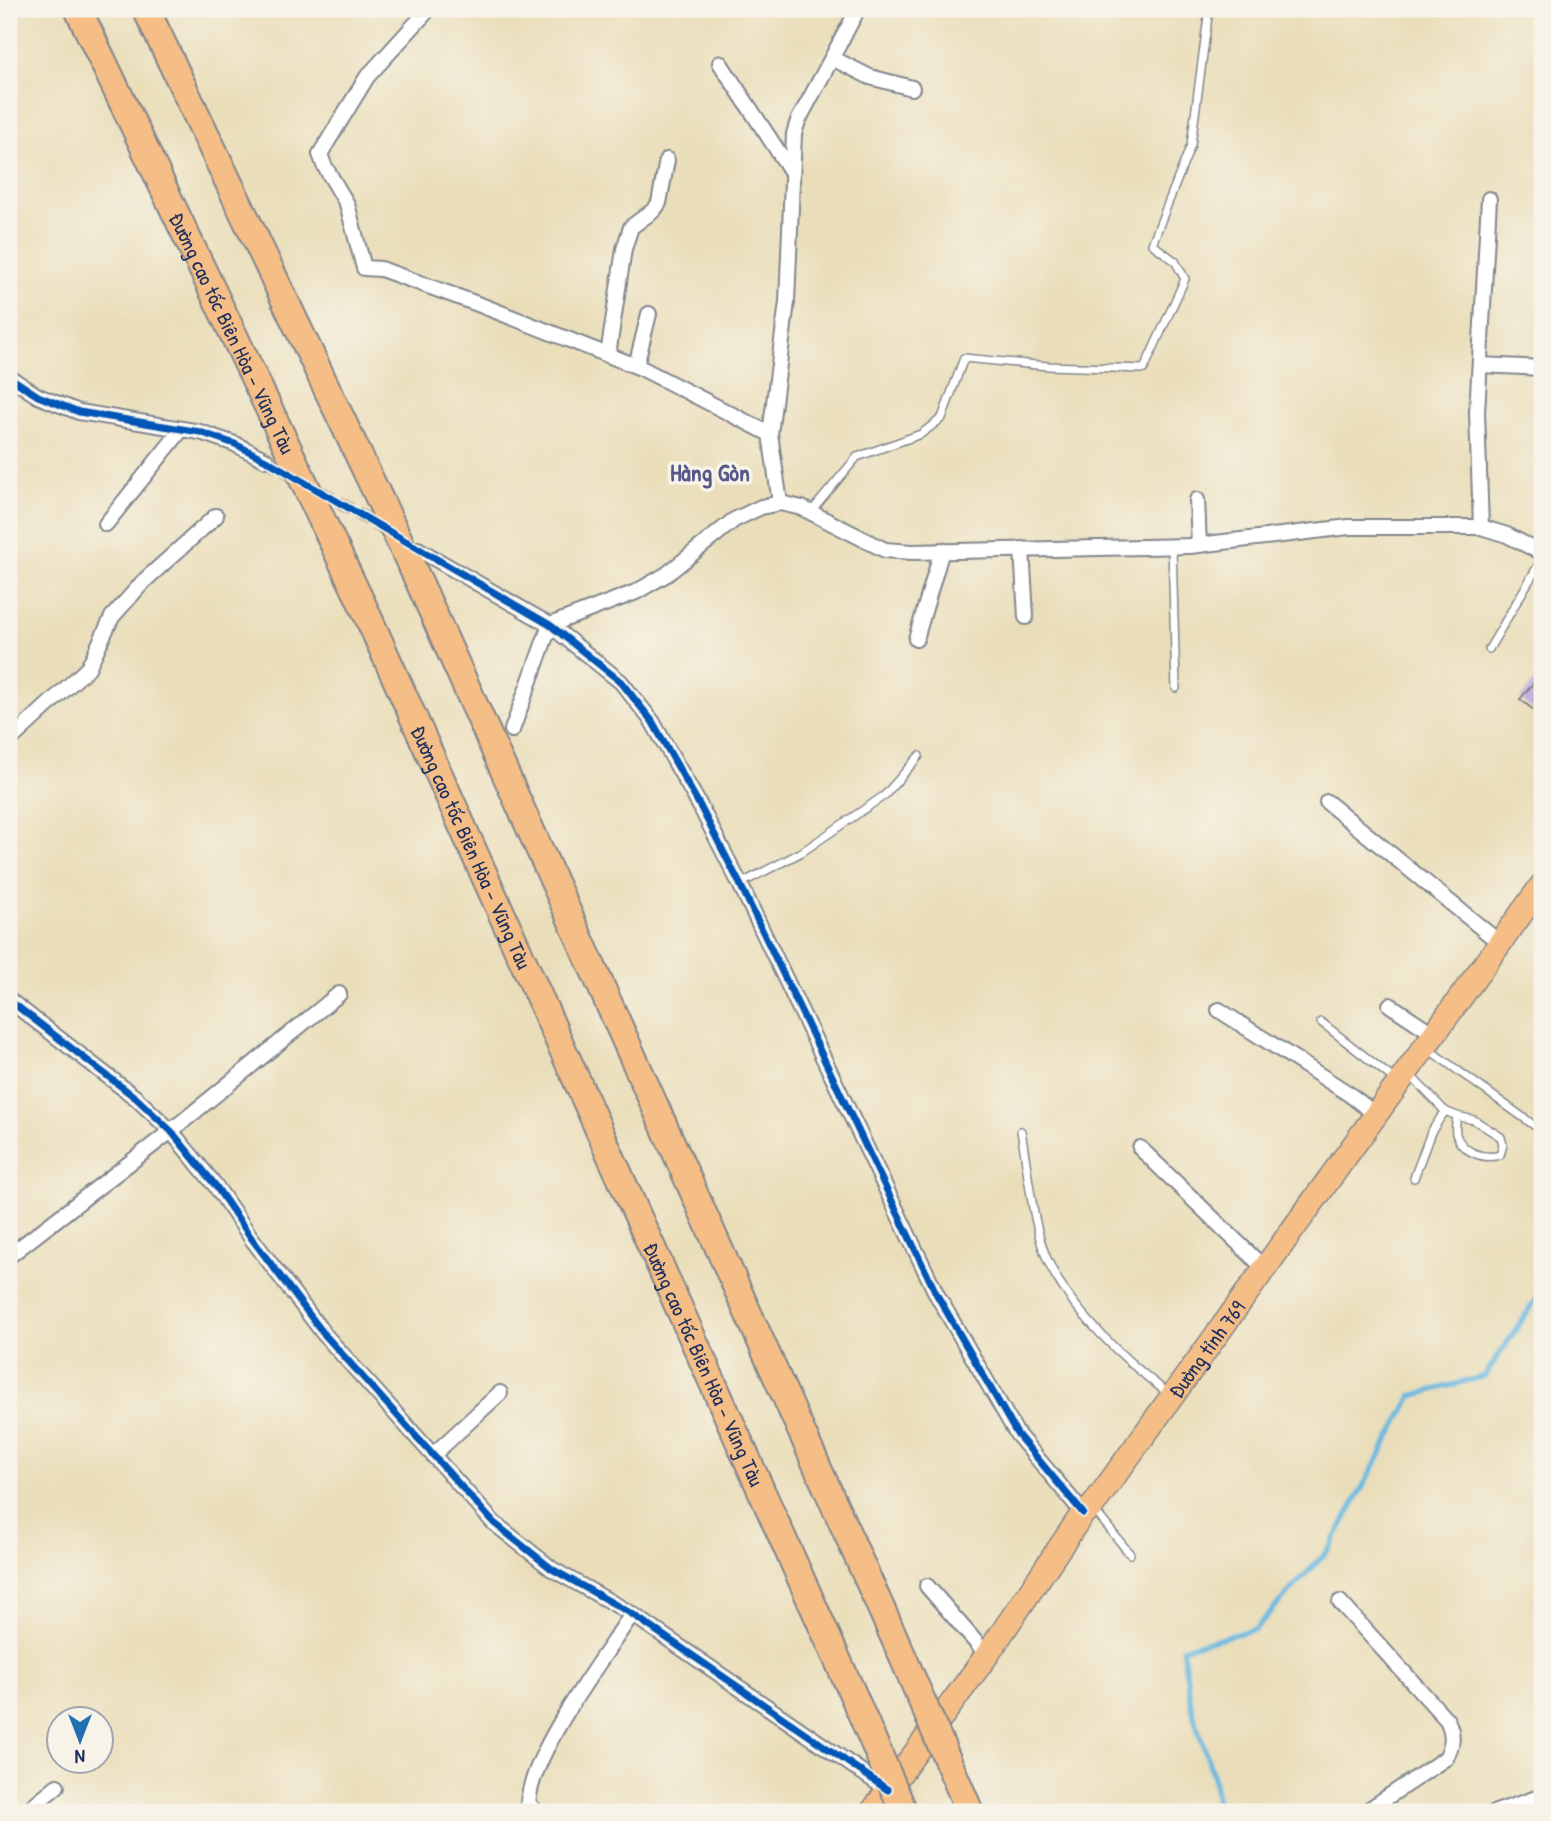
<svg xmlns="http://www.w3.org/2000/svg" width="1551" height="1821" font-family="'Patrick Hand',sans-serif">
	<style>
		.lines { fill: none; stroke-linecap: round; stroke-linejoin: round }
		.stream { stroke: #63b8e0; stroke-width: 5 }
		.building { fill: #bfa8db }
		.minor-tunnel { stroke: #c1bba8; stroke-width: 14; stroke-dasharray: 14 7; stroke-linecap: butt }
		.service-casing { stroke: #82868c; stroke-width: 10 }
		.minor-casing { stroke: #82868c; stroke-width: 18 }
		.primary-casing { stroke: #82868c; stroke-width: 26 }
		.motorway-casing { stroke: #82868c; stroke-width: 30 }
		.service { stroke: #fff; stroke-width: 7 }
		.minor { stroke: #fff; stroke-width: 14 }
		.primary { stroke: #f6be87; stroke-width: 23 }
		.motorway { stroke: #f6be87; stroke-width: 26 }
		.motorway-bridge-casing { stroke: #82868c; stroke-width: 30; stroke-linecap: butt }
		.motorway-bridge { stroke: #f6be87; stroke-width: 26 }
		.cycleway-casing { stroke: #f7f3e8; stroke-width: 11 }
		.cycleway { stroke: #0057b8; stroke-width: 7 }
		.labels { text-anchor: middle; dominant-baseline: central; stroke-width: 7; stroke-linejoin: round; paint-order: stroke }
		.street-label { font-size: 21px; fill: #1b2f5e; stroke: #f7f3e8 }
		.quarter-label { font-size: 24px; font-weight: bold; fill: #54598a; stroke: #f7f3e8 }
	</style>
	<rect width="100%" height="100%" fill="#f7f3e8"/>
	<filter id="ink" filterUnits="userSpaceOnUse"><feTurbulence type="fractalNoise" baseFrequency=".0143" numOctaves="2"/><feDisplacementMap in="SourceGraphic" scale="14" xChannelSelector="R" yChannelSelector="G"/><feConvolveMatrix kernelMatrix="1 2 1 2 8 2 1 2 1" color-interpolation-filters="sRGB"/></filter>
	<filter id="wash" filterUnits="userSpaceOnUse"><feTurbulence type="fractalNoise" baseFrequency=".00686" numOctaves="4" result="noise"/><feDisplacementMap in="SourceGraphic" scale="28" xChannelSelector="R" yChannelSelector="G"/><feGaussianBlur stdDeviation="1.57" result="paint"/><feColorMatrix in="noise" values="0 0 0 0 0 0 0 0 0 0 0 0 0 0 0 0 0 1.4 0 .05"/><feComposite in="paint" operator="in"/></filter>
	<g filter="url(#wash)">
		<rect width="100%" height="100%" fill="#eadeba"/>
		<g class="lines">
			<path class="stream" d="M1216,1812C1219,1779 1201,1744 1193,1712C1188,1691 1186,1669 1182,1648L1255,1629L1330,1548L1412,1396L1485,1376L1542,1290"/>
		</g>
		<g id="blocks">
			<polygon class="building" points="1542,673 1542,717 1520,699"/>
		</g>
	</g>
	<g filter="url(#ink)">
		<use href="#blocks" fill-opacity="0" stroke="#82868c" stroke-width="2"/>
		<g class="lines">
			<polyline class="minor-tunnel" points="266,460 393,534"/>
			<defs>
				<g id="service">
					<polyline points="811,512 857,457 921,434 942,418 964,358 1048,366 1144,369 1185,279 1175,261 1152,244 1191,145 1209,9"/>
					<polyline points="1172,547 1176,688"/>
					<polyline points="1489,649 1542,559"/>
					<polyline points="740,884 802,852 885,795 919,756"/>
					<polyline points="1321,1022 1395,1080"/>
					<polyline points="1428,1049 1542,1131"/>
					<path d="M1408,1073L1445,1111L1457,1116L1474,1120L1501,1137L1503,1145L1500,1155C1484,1160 1461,1152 1456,1134C1455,1129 1456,1122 1457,1116"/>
					<path d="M1021,1131C1028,1169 1032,1224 1047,1259C1069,1309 1126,1362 1169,1394"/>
					<polyline points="1414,1178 1431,1132 1445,1111"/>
					<polyline points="1095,1511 1130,1554"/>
				</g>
				<g id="minor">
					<polyline points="429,9 367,77 320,154 324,165 347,204 364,268 381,269 483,306 641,368 770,434"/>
					<polyline points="832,58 870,77 912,88"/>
					<polyline points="720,63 791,171"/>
					<polyline points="608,355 624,249 631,227 654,210 659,203 667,160"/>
					<polyline points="1480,365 1542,368"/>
					<polyline points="636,366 649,314"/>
					<polyline points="9,377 38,396 79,412 200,432 235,444 266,460"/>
					<polyline points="1197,500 1199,545"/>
					<polyline points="780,503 770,434 787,302 794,134 798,121 858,9"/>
					<polyline points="106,524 182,429"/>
					<polyline points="1481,527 1477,412 1489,199"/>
					<polyline points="418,549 550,625 621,682 652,721 700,806 740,884 937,1295 1017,1434 1083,1513"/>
					<polyline points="1022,549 1026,617"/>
					<polyline points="916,639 942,550"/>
					<polyline points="512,730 550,625 636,592 667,574 734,520 761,507 780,503 802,508 885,550 912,552 1190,546 1349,527 1481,527 1507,535 1542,553"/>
					<polyline points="9,741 88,668 112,617 144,581 216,516"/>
					<polyline points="1327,802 1500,943"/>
					<polyline points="9,1000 136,1098 171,1131 215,1185 252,1239 324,1334 494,1523 552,1569 632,1614 888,1790"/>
					<polyline points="1390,1005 1434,1034"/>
					<polyline points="1219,1010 1349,1094 1375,1114"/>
					<polyline points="1140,1148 1264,1268"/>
					<polyline points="9,1256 171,1131 339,994"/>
					<polyline points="433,1455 500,1393"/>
					<polyline points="927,1586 987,1655"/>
					<path d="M1340,1602L1447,1720C1454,1734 1453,1744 1446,1758L1365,1812"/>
					<polyline points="25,1812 57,1786"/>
					<path d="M536,1812L528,1803C532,1751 602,1660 632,1614"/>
					<polyline points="1496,1812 1542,1796"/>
				</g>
				<g id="primary">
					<path id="s1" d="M872,1812L987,1655L1083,1513L1092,1507L1542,885"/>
				</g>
				<g id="motorway">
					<path id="s2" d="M78,9L365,610L851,1690"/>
					<polyline points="146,9 420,584 902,1655"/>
				</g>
			</defs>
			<use href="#service" class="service-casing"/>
			<use href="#minor" class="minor-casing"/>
			<use href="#primary" class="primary-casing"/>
			<use href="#motorway" class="motorway-casing"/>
			<use href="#service" class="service"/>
			<use href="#minor" class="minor"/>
			<use href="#primary" class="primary"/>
			<use href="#motorway" class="motorway"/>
			<defs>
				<g id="motorway-bridge">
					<polyline points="902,1655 970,1812"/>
					<polyline points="851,1690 904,1812"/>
				</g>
			</defs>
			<use href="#motorway-bridge" class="motorway-bridge-casing"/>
			<use href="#motorway-bridge" class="motorway-bridge"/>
			<defs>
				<g id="cycleway">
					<polyline points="9,377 38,396 79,412 200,432 235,444 266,460 550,625 621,682 652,721 700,806 740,884 937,1295 1017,1434 1083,1513"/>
					<polyline points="9,1000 136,1098 171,1131 215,1185 252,1239 324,1334 494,1523 552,1569 632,1614 888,1790"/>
				</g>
			</defs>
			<use href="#cycleway" class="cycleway-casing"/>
			<use href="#cycleway" class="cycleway"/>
		</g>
	</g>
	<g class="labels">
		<g class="street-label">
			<text stroke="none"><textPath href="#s2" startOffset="359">Đường cao tốc Biên Hòa – Vũng Tàu</textPath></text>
			<text stroke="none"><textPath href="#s2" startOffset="926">Đường cao tốc Biên Hòa – Vũng Tàu</textPath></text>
			<text stroke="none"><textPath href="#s1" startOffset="572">Đường tỉnh 769</textPath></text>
			<text stroke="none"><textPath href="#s2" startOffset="1493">Đường cao tốc Biên Hòa – Vũng Tàu</textPath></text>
		</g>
		<g class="quarter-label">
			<text x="710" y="472">Hàng Gòn</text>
		</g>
	</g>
	<rect width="1551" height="1821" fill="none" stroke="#f7f3e8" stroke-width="35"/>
	<g transform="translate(80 1740) rotate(180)"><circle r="33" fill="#f7f3e8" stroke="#9fa5b1" stroke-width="2"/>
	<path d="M0-5L12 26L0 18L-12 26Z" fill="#1f6fb2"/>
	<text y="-10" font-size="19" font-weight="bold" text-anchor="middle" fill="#1b2f5e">N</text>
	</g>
</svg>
